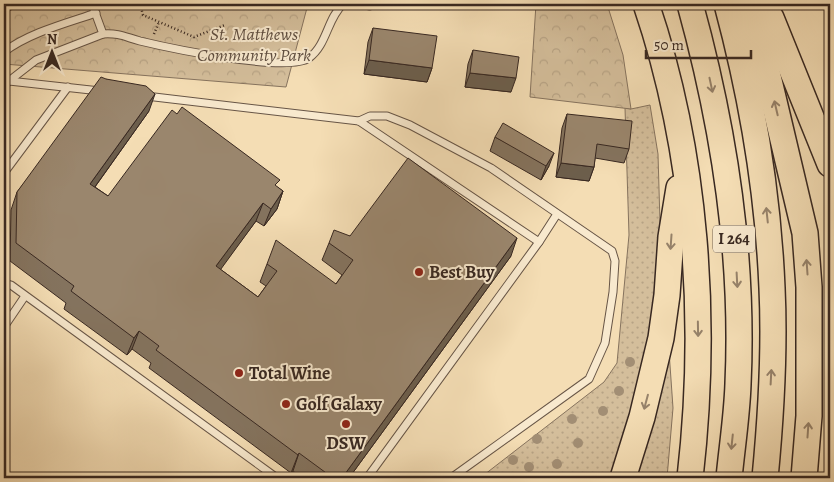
<svg xmlns="http://www.w3.org/2000/svg" width="834" height="482" font-family="Alegreya,serif">
	<style>
		.grass { fill: url(#grass-dots); stroke: #86735e }
		.park { fill: url(#park-crowns); stroke: #86735e }
		.lines { fill: none; stroke-linecap: round; stroke-linejoin: round }
		.lane-casing { stroke: #675546; stroke-width: 9 }
		.highway-casing { stroke: #382821; stroke-width: 28 }
		.path { stroke: #382821; stroke-width: 2.5; stroke-dasharray: 1 2.5; stroke-linecap: butt }
		.lane { stroke: #f8e9ce; stroke-width: 7 }
		.highway { stroke: #f4ddb4; stroke-width: 25 }
		.tree { fill: #a28e74 }
		.wall { fill: #84735e; stroke: #382821 }
		.shaded-wall { fill: #6c5e4c; stroke: #382821 }
		.building { fill: #9a866d; stroke: #382821 }
		.oneway { stroke: #96826a }
		.poi-dot { fill: #8f2418; stroke: #f8e9ce; stroke-width: 2 }
		.labels { text-anchor: middle; dominant-baseline: central; stroke-width: 4; stroke-linejoin: round; paint-order: stroke }
		.shield { fill: #f8e9ce; stroke: #726255; stroke-width: 1 }
		.shield-label { font-size: 16px; font-weight: bold; fill: #382821 }
		.park-label { font-size: 18px; font-style: italic; fill: #5f4e40; stroke: #f8e9ce }
		.poi-label { font-size: 18px; font-weight: bold; fill: #382821; stroke: #f8e9ce; text-anchor: start }
	</style>
	<defs>
		<pattern id="grass-dots" width="8" height="8" patternUnits="userSpaceOnUse" patternTransform="scale(1.25)"><rect width="8" height="8" fill="#d4be9b"/><path d="M2 2h.1M6 6h.1" fill="none" stroke="#b7a385" stroke-width="1.8" stroke-linecap="round"/></pattern>
		<pattern id="park-crowns" width="20" height="18" patternUnits="userSpaceOnUse" patternTransform="scale(1.25)"><rect width="20" height="18" fill="#d4be9b"/><path d="M2 6a3 3 0 1 1 6 0M12 15a3 3 0 1 1 6 0" fill="none" stroke="#b7a385"/></pattern>
	</defs>
	<rect width="100%" height="100%" fill="#f4ddb4"/>
	<filter id="stains"><feTurbulence type="fractalNoise" baseFrequency=".004" numOctaves="4"/><feColorMatrix values="0 0 0 0 .2 0 0 0 0 .09 0 0 0 0 .02 0 0 0 .5 -.17"/></filter>
	<radialGradient id="worn" r=".72"><stop offset=".6" stop-color="#630" stop-opacity="0"/><stop offset="1" stop-color="#630" stop-opacity=".3"/></radialGradient>
	<g class="grass">
		<polygon points="650,105 658,154 661,258 650,360 614,478 480,478 604,382 617,363 629,235 625,108 631,109"/>
		<polygon points="669,351 673,408 667,478 631,478"/>
	</g>
	<g class="park">
		<polygon points="4,4 308,4 286,87 4,64"/>
		<polygon points="536,4 607,4 623,55 631,109 530,97"/>
	</g>
	<g class="lines">
		<defs>
			<g id="lane">
				<polyline points="361,4 370,6"/>
				<polyline points="4,9 14,4"/>
				<path d="M103,34C120,33 125,37 140,41C169,48 287,73 309,58C327,45 327,19 343,4"/>
				<path d="M4,52C28,33 67,23 96,13"/>
				<polyline points="9,81 36,60 103,34 92,4"/>
				<polyline points="4,86 9,81 100,91"/>
				<polyline points="146,96 359,121 539,242"/>
				<polyline points="359,121 370,116 387,116 410,125 491,168 612,251 615,261 613,292 605,343 589,379 451,478"/>
				<polyline points="4,173 68,87"/>
				<polyline points="4,283 11,285 277,478"/>
				<polyline points="4,327 25,296"/>
				<polyline points="367,478 539,242 557,214"/>
			</g>
			<g id="highway">
				<path d="M646,4C697,154 708,322 690,478"/>
				<path d="M690,4C724,127 744,255 738,384C737,415 732,447 729,478"/>
				<path d="M727,4C752,97 768,192 772,288C775,351 771,416 765,478"/>
				<polyline points="751,4 805,233 809,287 809,416 804,478"/>
				<polyline points="761,4 771,18 830,164"/>
				<polyline points="623,478 642,417 661,338 667,295 671,237 679,188"/>
			</g>
		</defs>
		<use href="#lane" class="lane-casing"/>
		<use href="#highway" class="highway-casing"/>
		<g class="path">
			<polyline points="140,4 143,15 194,37 225,25"/>
			<polyline points="154,34 159,22"/>
		</g>
		<use href="#lane" class="lane"/>
		<use href="#highway" class="highway"/>
	</g>
	<g class="tree">
		<circle cx="630" cy="362" r="5"/>
		<circle cx="619" cy="391" r="5"/>
		<circle cx="603" cy="411" r="5"/>
		<circle cx="572" cy="419" r="5"/>
		<circle cx="537" cy="439" r="5"/>
		<circle cx="578" cy="443" r="5"/>
		<circle cx="513" cy="460" r="5"/>
		<circle cx="557" cy="464" r="5"/>
		<circle cx="529" cy="467" r="5"/>
	</g>
	<g class="wall">
		<polygon points="373,28 432,68 427,82 364,74 368,42"/>
		<polygon points="473,50 511,92 465,87 468,64"/>
		<polygon points="106,79 149,111 95,187 108,196 277,187 283,191 277,209 264,226 256,221 220,269 258,297 266,286 260,282 267,264 336,284 342,275 322,260 329,243 350,236 511,256 349,478 302,478 293,471 291,473 149,368 151,363 132,349 127,355 64,309 66,303 10,261 11,210 17,192"/>
		<polygon points="567,114 629,149 624,163 595,158 594,167 589,181 556,177 562,128"/>
		<polygon points="495,137 549,166 541,180 490,151"/>
	</g>
	<g class="shaded-wall">
		<polygon points="369,60 432,68 427,82 364,74"/>
		<polygon points="470,73 516,78 511,92 465,87"/>
		<polygon points="155,94 149,111 84,202 90,184"/>
		<polygon points="554,153 549,166 541,180 546,166"/>
		<polygon points="561,163 594,167 589,181 556,177"/>
		<polygon points="283,191 277,209 264,226 271,209"/>
		<polygon points="263,203 256,221 210,284 216,266"/>
		<polygon points="517,238 511,256 349,478 342,478"/>
		<polygon points="139,331 132,349 127,355 134,338"/>
		<polygon points="299,453 293,471 291,473 298,455"/>
	</g>
	<g class="building">
		<polygon points="373,28 437,36 432,68 369,60"/>
		<polygon points="473,50 519,57 516,78 470,73"/>
		<polygon points="101,77 106,79 146,86 155,94 90,184 108,196 172,110 177,114 182,107 280,180 275,185 283,191 271,209 263,203 216,266 258,297 277,271 267,264 276,240 336,284 353,260 329,243 334,230 350,236 408,158 517,238 342,478 333,478 299,453 298,455 156,350 159,346 139,331 134,338 71,291 74,286 16,243 17,192"/>
		<polygon points="567,114 632,121 629,149 597,144 594,167 561,163"/>
		<polygon points="503,123 554,153 546,166 495,137"/>
	</g>
	<defs><path id="oneway-shaft" d="M-6 0H5M1.5-3L5.5 0L1.5 3" fill="none" stroke-width="1.6" stroke-linecap="round" stroke-linejoin="round" transform="scale(1.25)"/></defs>
	<g class="oneway">
		<use href="#oneway-shaft" transform="translate(711 85) rotate(78)"/>
		<use href="#oneway-shaft" transform="translate(776 108) rotate(-103)"/>
		<use href="#oneway-shaft" transform="translate(767 215) rotate(-96)"/>
		<use href="#oneway-shaft" transform="translate(671 242) rotate(94)"/>
		<use href="#oneway-shaft" transform="translate(807 267) rotate(-94)"/>
		<use href="#oneway-shaft" transform="translate(737 280) rotate(87)"/>
		<use href="#oneway-shaft" transform="translate(698 329) rotate(89)"/>
		<use href="#oneway-shaft" transform="translate(771 377) rotate(-87)"/>
		<use href="#oneway-shaft" transform="translate(646 402) rotate(105)"/>
		<use href="#oneway-shaft" transform="translate(808 430) rotate(-86)"/>
		<use href="#oneway-shaft" transform="translate(732 442) rotate(96)"/>
	</g>
	<g class="poi-dot">
		<circle cx="419" cy="272" r="5"/>
		<circle cx="239" cy="373" r="5"/>
		<circle cx="286" cy="404" r="5"/>
		<circle cx="346" cy="424" r="5"/>
	</g>
	<g class="labels">
		<rect class="shield" x="713" y="225.5" width="42" height="27" rx="4"/>
		<g class="shield-label">
			<text x="734" y="239">I 264</text>
		</g>
		<g class="park-label">
			<text x="254" y="34">St. Matthews<tspan x="254" dy="21">Community Park</tspan></text>
		</g>
		<g class="poi-label">
			<text x="429" y="272">Best Buy</text>
			<text x="249" y="373">Total Wine</text>
			<text x="296" y="404">Golf Galaxy</text>
			<text x="346" y="443" text-anchor="middle">DSW</text>
		</g>
	</g>
	<rect width="834" height="482" fill="none" stroke="#f4ddb4" stroke-width="20"/>
	<rect x="5" y="5" width="824" height="472" fill="none" stroke="#382821" stroke-width="2.5"/>
	<rect x="10" y="10" width="814" height="462" fill="none" stroke="#382821"/>
	<g transform="translate(52 52)" stroke="#f8e9ce" stroke-width="4" paint-order="stroke">
	<path d="M0-4L9 19L0 12L-9 19Z" fill="#382821"/>
	<text y="-8" font-size="14" font-weight="bold" text-anchor="middle" fill="#382821">N</text>
	</g>
	<path d="M646 50v8h105v-8" fill="none" stroke="#382821" stroke-width="2.5"/>
	<text x="654" y="50" font-size="15" fill="#382821" stroke="#f8e9ce" stroke-width="4" paint-order="stroke">50 m</text>
	<rect width="100%" height="100%" filter="url(#stains)"/>
	<rect width="100%" height="100%" fill="url(#worn)"/>
</svg>
